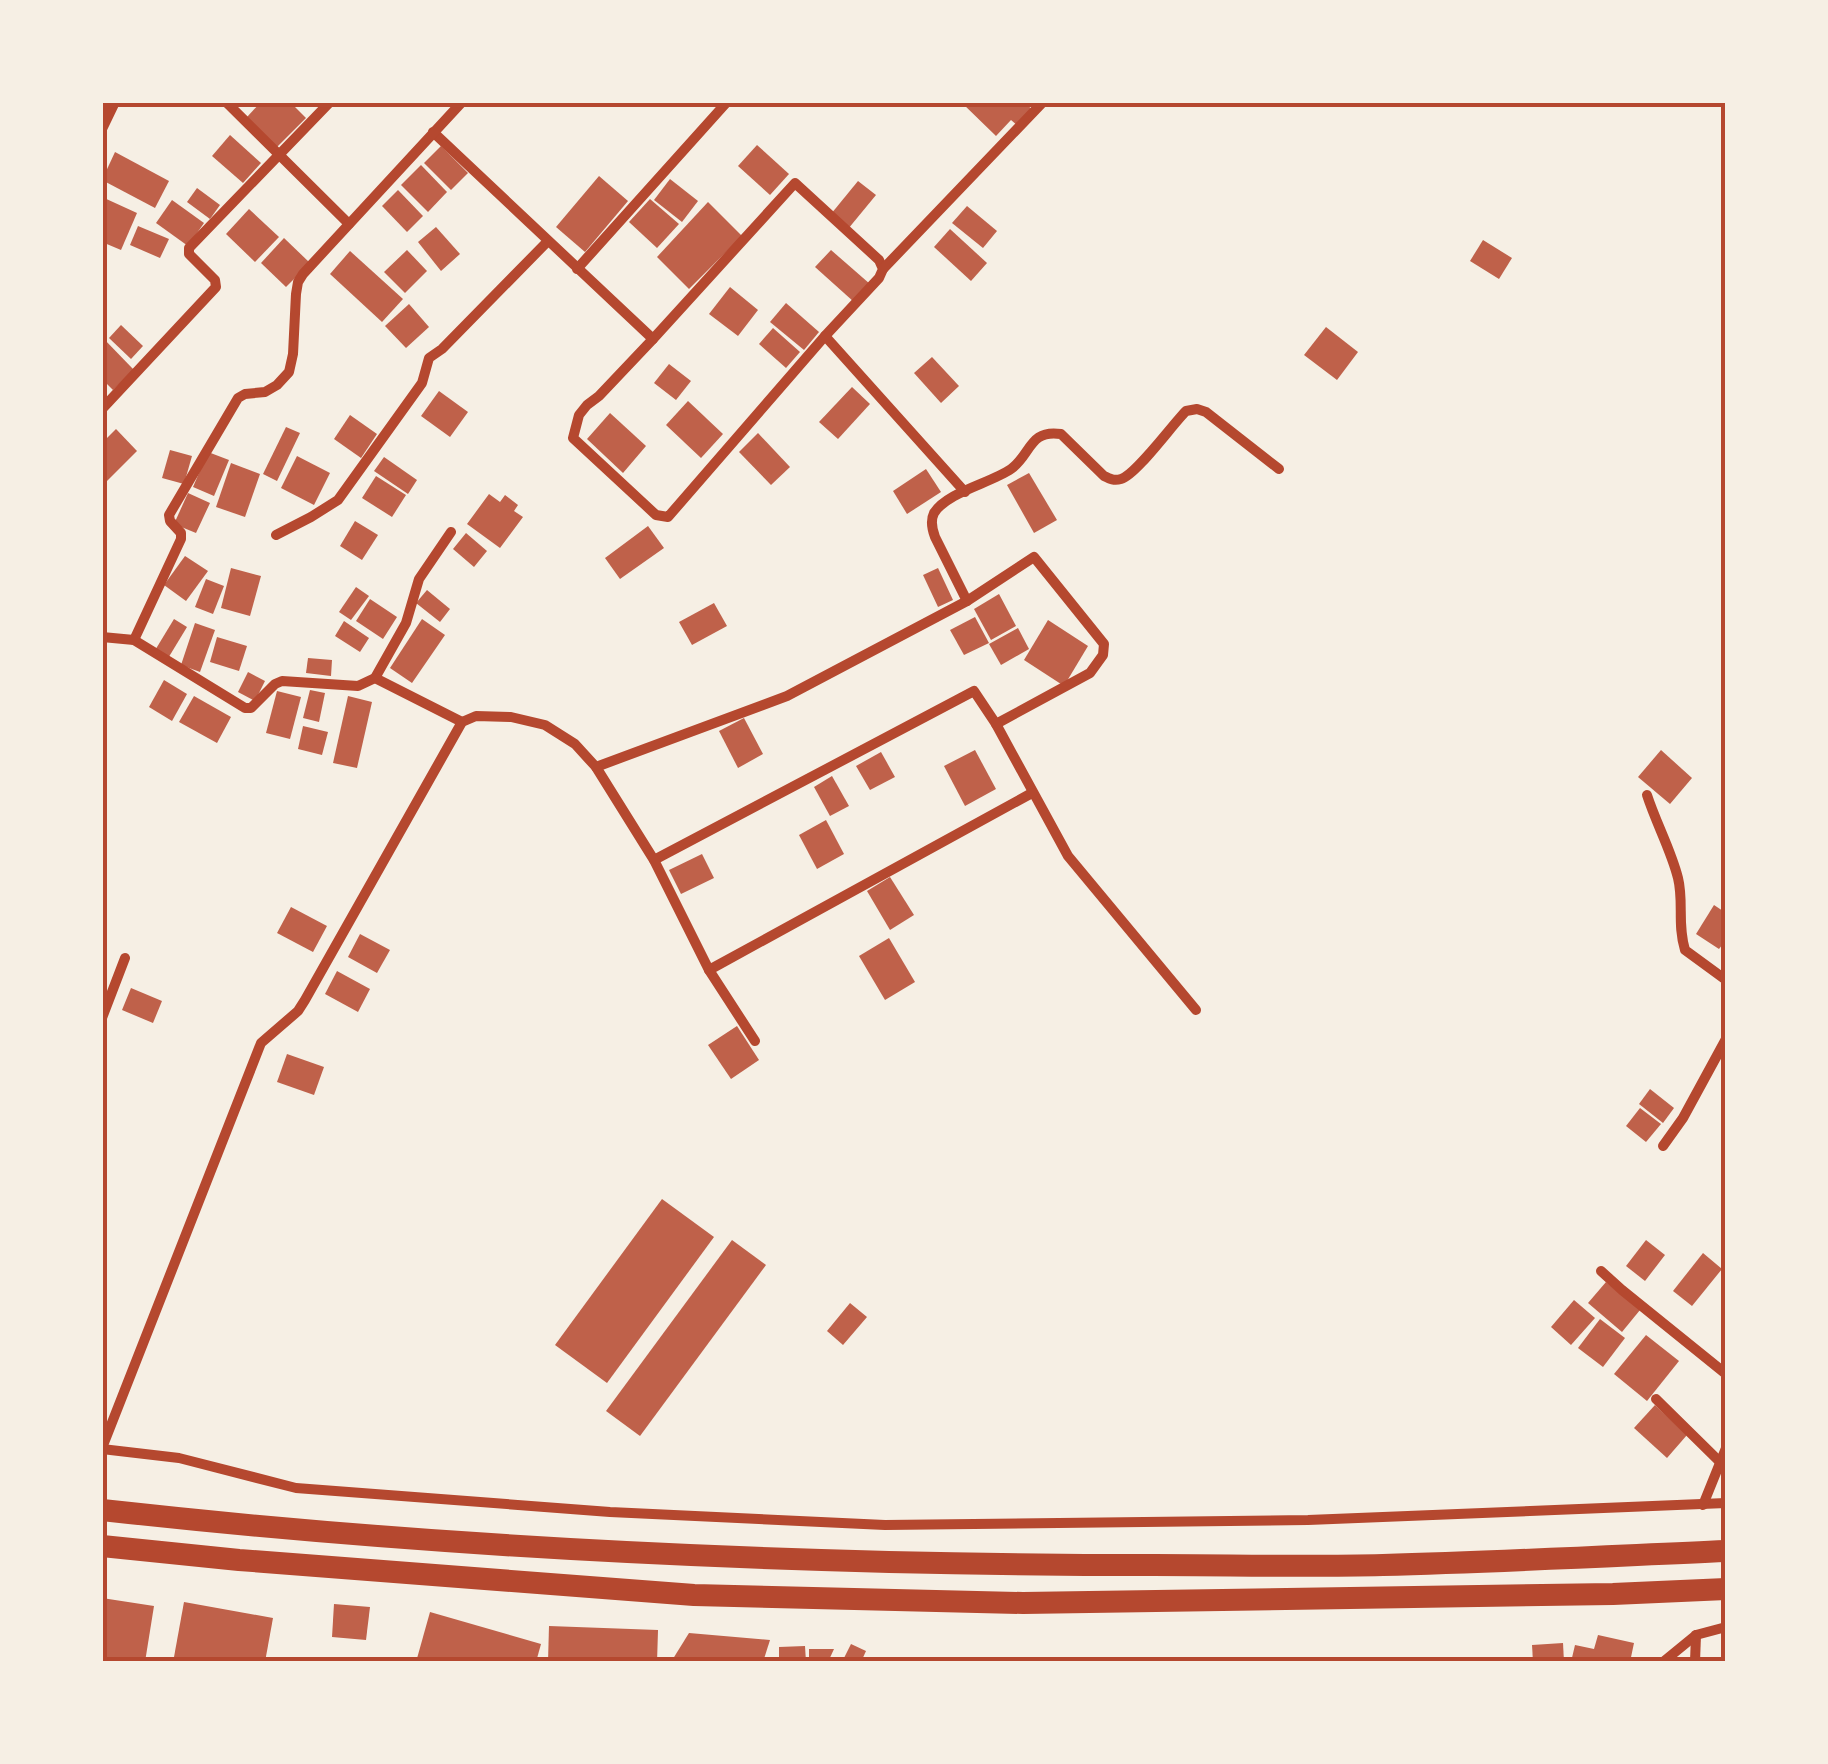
<svg xmlns="http://www.w3.org/2000/svg" width="1828" height="1764" font-family="Commissioner,sans-serif">
	<style>
		.building { fill: #bf614a }
		.lines { fill: none; stroke-linecap: round; stroke-linejoin: round }
		.minor { stroke: #b5482f; stroke-width: 10 }
		.motorway { stroke: #b5482f; stroke-width: 22 }
		.neatline { fill: none; stroke: #b5482f; stroke-width: 4 }
	</style>
	<rect width="100%" height="100%" fill="#f6efe4"/>
	<g class="building">
		<polygon points="261,102 290,102 306,118 277,147 247,117"/>
		<polygon points="961,102 1025,102 1033,111 1018,126 1011,120 996,136"/>
		<polygon points="230,135 261,163 243,183 212,156"/>
		<polygon points="757,145 789,174 770,195 738,166"/>
		<polygon points="441,146 468,173 451,190 424,163"/>
		<polygon points="115,152 169,181 155,208 102,180"/>
		<polygon points="421,165 447,192 428,212 401,185"/>
		<polygon points="599,176 628,201 585,252 556,227"/>
		<polygon points="670,179 698,201 682,222 654,200"/>
		<polygon points="858,181 876,195 848,229 831,214"/>
		<polygon points="197,188 220,205 210,219 187,202"/>
		<polygon points="398,190 423,216 407,232 382,206"/>
		<polygon points="102,197 137,213 121,250 102,242"/>
		<polygon points="650,199 679,224 657,248 629,222"/>
		<polygon points="172,200 204,223 188,246 156,223"/>
		<polygon points="708,202 742,236 689,289 657,257"/>
		<polygon points="967,206 997,231 983,248 952,223"/>
		<polygon points="249,209 279,237 255,262 226,234"/>
		<polygon points="138,226 169,239 160,258 130,245"/>
		<polygon points="436,227 460,254 441,271 418,242"/>
		<polygon points="950,229 987,263 971,281 934,247"/>
		<polygon points="284,238 310,263 286,287 261,263"/>
		<polygon points="1483,240 1512,258 1499,279 1470,261"/>
		<polygon points="407,250 427,271 405,293 384,272"/>
		<polygon points="831,250 870,284 854,302 815,267"/>
		<polygon points="350,251 403,299 382,322 330,274"/>
		<polygon points="730,287 758,310 738,336 709,314"/>
		<polygon points="786,303 819,332 804,350 770,322"/>
		<polygon points="409,304 429,327 406,348 385,326"/>
		<polygon points="121,325 143,346 131,359 109,338"/>
		<polygon points="1326,327 1358,352 1337,380 1304,355"/>
		<polygon points="773,328 800,352 786,368 759,344"/>
		<polygon points="102,337 134,370 113,390 102,379"/>
		<polygon points="932,357 959,386 941,403 914,373"/>
		<polygon points="669,364 691,381 676,400 654,383"/>
		<polygon points="852,387 870,404 838,439 819,422"/>
		<polygon points="439,391 468,412 450,437 421,416"/>
		<polygon points="688,401 723,434 701,458 666,425"/>
		<polygon points="610,413 646,446 623,473 587,439"/>
		<polygon points="350,415 377,434 361,458 334,439"/>
		<polygon points="286,427 300,433 277,481 263,474"/>
		<polygon points="116,429 137,451 107,481 102,477 102,443"/>
		<polygon points="758,433 790,467 771,485 739,452"/>
		<polygon points="170,450 192,456 184,484 162,478"/>
		<polygon points="208,452 229,460 214,496 193,487"/>
		<polygon points="297,456 330,473 314,505 281,488"/>
		<polygon points="384,457 417,480 408,494 374,471"/>
		<polygon points="231,463 260,474 245,517 216,507"/>
		<polygon points="926,469 941,492 907,514 893,491"/>
		<polygon points="1029,473 1057,520 1034,533 1007,485"/>
		<polygon points="376,476 406,495 392,517 362,498"/>
		<polygon points="188,493 210,503 196,533 174,524"/>
		<polygon points="489,494 500,502 505,495 518,505 514,511 523,517 500,548 467,524"/>
		<polygon points="355,521 378,535 362,560 340,546"/>
		<polygon points="648,526 664,548 620,579 605,558"/>
		<polygon points="466,533 487,551 474,567 453,549"/>
		<polygon points="185,556 208,571 186,601 164,585"/>
		<polygon points="231,568 261,576 250,616 221,608"/>
		<polygon points="938,568 953,600 938,607 923,575"/>
		<polygon points="206,579 224,586 213,614 195,607"/>
		<polygon points="356,587 369,596 351,620 339,612"/>
		<polygon points="427,590 450,609 440,622 416,603"/>
		<polygon points="999,594 1016,626 991,640 974,609"/>
		<polygon points="370,599 397,617 383,639 356,621"/>
		<polygon points="714,603 727,626 692,645 679,622"/>
		<polygon points="975,617 989,643 964,655 950,630"/>
		<polygon points="174,619 187,627 167,660 154,652"/>
		<polygon points="422,619 445,635 412,683 390,668"/>
		<polygon points="1048,620 1088,646 1064,686 1024,660"/>
		<polygon points="344,621 369,638 360,652 335,636"/>
		<polygon points="195,623 215,630 200,672 181,665"/>
		<polygon points="1018,628 1029,649 1001,665 989,644"/>
		<polygon points="217,637 247,646 239,671 210,662"/>
		<polygon points="308,658 332,660 331,676 306,673"/>
		<polygon points="248,672 265,681 255,701 238,692"/>
		<polygon points="164,680 187,694 172,721 149,707"/>
		<polygon points="310,690 325,693 319,722 303,718"/>
		<polygon points="277,691 301,697 290,739 266,733"/>
		<polygon points="194,696 231,717 217,743 179,722"/>
		<polygon points="348,696 372,702 357,768 333,763"/>
		<polygon points="744,718 763,754 738,768 719,731"/>
		<polygon points="303,726 328,732 322,755 298,749"/>
		<polygon points="975,750 996,789 965,806 944,766"/>
		<polygon points="1661,750 1692,778 1670,804 1638,777"/>
		<polygon points="881,752 895,777 870,790 856,766"/>
		<polygon points="832,776 849,806 830,816 814,787"/>
		<polygon points="826,820 844,854 817,869 799,835"/>
		<polygon points="702,854 714,878 681,894 669,870"/>
		<polygon points="890,877 914,915 890,930 867,891"/>
		<polygon points="1714,905 1726,913 1726,940 1719,949 1696,934"/>
		<polygon points="291,907 327,926 313,952 277,933"/>
		<polygon points="360,934 390,950 377,973 348,957"/>
		<polygon points="889,938 915,982 885,1000 859,956"/>
		<polygon points="337,971 370,989 358,1012 325,994"/>
		<polygon points="131,988 162,1001 153,1023 122,1010"/>
		<polygon points="737,1026 759,1060 731,1079 708,1045"/>
		<polygon points="287,1054 324,1067 314,1095 277,1082"/>
		<polygon points="1650,1089 1674,1108 1663,1123 1639,1104"/>
		<polygon points="1640,1108 1661,1124 1646,1142 1626,1126"/>
		<polygon points="662,1199 714,1237 607,1383 555,1345"/>
		<polygon points="732,1240 766,1265 640,1436 606,1411"/>
		<polygon points="1646,1240 1665,1255 1645,1281 1626,1266"/>
		<polygon points="1703,1253 1722,1269 1692,1306 1673,1291"/>
		<polygon points="1606,1282 1640,1310 1622,1332 1588,1303"/>
		<polygon points="1574,1300 1595,1318 1571,1345 1551,1327"/>
		<polygon points="850,1303 867,1317 843,1345 827,1331"/>
		<polygon points="1600,1319 1625,1338 1603,1367 1578,1348"/>
		<polygon points="1646,1335 1679,1361 1647,1401 1614,1374"/>
		<polygon points="1655,1405 1687,1435 1667,1458 1634,1428"/>
		<polygon points="102,1598 154,1606 145,1662 102,1657"/>
		<polygon points="184,1602 273,1618 265,1662 197,1662 174,1657"/>
		<polygon points="334,1604 370,1607 366,1640 332,1637"/>
		<polygon points="430,1612 541,1644 536,1662 416,1662"/>
		<polygon points="549,1626 658,1630 657,1662 548,1662"/>
		<polygon points="689,1633 770,1640 763,1662 671,1662"/>
		<polygon points="1598,1635 1634,1643 1630,1662 1571,1662 1575,1645 1594,1649"/>
		<polygon points="1563,1643 1564,1662 1533,1662 1532,1645"/>
		<polygon points="851,1644 866,1651 861,1662 842,1662"/>
		<polygon points="805,1646 806,1662 779,1662 779,1647"/>
		<polygon points="809,1649 834,1649 828,1662 809,1662"/>
	</g>
	<g class="lines">
		<g class="minor">
			<polyline points="226,102 349,224"/>
			<polyline points="102,129 115,102"/>
			<polyline points="433,132 653,339"/>
			<polygon points="795,183 879,260 883,269 879,278 825,336 668,517 656,515 573,438 579,415 587,405 599,396 653,339"/>
			<polyline points="577,269 727,102"/>
			<polyline points="883,269 1043,102"/>
			<polyline points="825,336 965,492"/>
			<polyline points="102,409 216,287 215,280 189,254 189,248 330,102"/>
			<polyline points="276,535 311,517 338,500 422,383 429,358 442,349 547,242"/>
			<path d="M967,601L935,537C932,529 930,521 934,513C947,492 991,483 1011,469C1031,455 1029,429 1061,434L1104,476C1110,479 1114,481 1121,479C1136,475 1172,425 1186,411L1197,409L1206,412L1279,469"/>
			<polyline points="102,637 134,640 245,708 251,708 275,684 282,681 358,686 375,678 406,623 419,579 451,532"/>
			<polyline points="134,640 181,539 181,533 170,521 169,515 238,398 245,394 265,392 277,385 289,372 293,354 296,294 298,282 303,274 462,102"/>
			<polyline points="375,678 462,722"/>
			<polyline points="596,767 787,696 967,601 1034,557 1104,644 1103,655 1090,673 996,724"/>
			<path d="M1647,795C1656,823 1671,850 1678,878C1684,902 1677,924 1685,950L1726,980"/>
			<polyline points="654,860 974,691 996,724 1068,856 1196,1010"/>
			<polyline points="709,970 1032,793"/>
			<polyline points="102,1018 125,958"/>
			<polyline points="1663,1146 1683,1118 1726,1039"/>
			<polyline points="1601,1271 1622,1290 1726,1374"/>
			<polyline points="1656,1399 1719,1461"/>
			<polyline points="102,1448 261,1043 298,1011 305,1000 462,722 476,716 511,717 545,725 575,744 596,767 654,860 709,970 755,1041"/>
			<polyline points="102,1449 179,1458 296,1488 610,1512 885,1525 1308,1520 1726,1503"/>
			<polyline points="1703,1505 1726,1448"/>
			<polyline points="1663,1662 1696,1635 1726,1627"/>
			<polyline points="1695,1662 1696,1635"/>
		</g>
		<g class="motorway">
			<path d="M102,1510C452,1549 803,1565 1154,1565C1230,1565 1307,1567 1383,1565C1497,1562 1611,1556 1726,1551"/>
			<polyline points="102,1546 239,1560 694,1595 1023,1603 1613,1594 1726,1589"/>
		</g>
	</g>
	<rect width="1828" height="1764" fill="none" stroke="#f6efe4" stroke-width="210"/>
	<rect x="105" y="105" width="1618" height="1554" class="neatline"/>
</svg>
